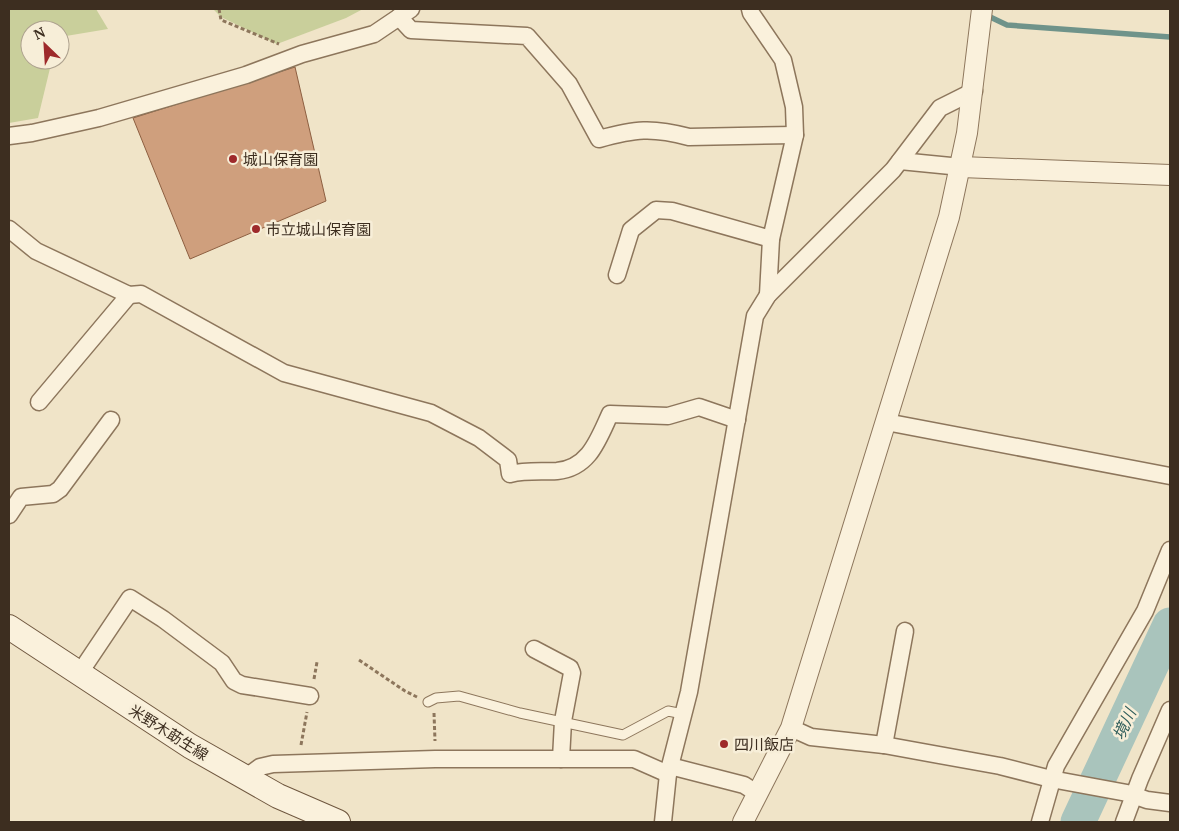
<svg xmlns="http://www.w3.org/2000/svg" width="1179" height="831" font-family="'PT Serif','Noto Sans JP',serif">
	<style>
		.green { fill: #c9cf9b }
		.lines { fill: none; stroke-linecap: round; stroke-linejoin: round }
		.stream { stroke: #6f938a; stroke-width: 5.5 }
		.river { stroke: #a9c4bc; stroke-width: 35 }
		.building { fill: #cf9f7d; stroke: #8d5f41 }
		.service-casing { stroke: #8d765c; stroke-width: 11 }
		.minor-casing { stroke: #8d765c; stroke-width: 19 }
		.tertiary-casing { stroke: #8d765c; stroke-width: 22 }
		.secondary-casing { stroke: #6f573f; stroke-width: 26 }
		.path { stroke: #8d765c; stroke-width: 3; stroke-dasharray: 4 2.5; stroke-linecap: butt }
		.service { stroke: #faf1dc; stroke-width: 9 }
		.minor { stroke: #faf1dc; stroke-width: 16 }
		.tertiary { stroke: #faf1dc; stroke-width: 20 }
		.secondary { stroke: #faf1dc; stroke-width: 24 }
		.poi-dot { fill: #9e2a2b; stroke: #f7eed8; stroke-width: 2 }
		.labels { text-anchor: middle; dominant-baseline: central; stroke-width: 5; stroke-linejoin: round; paint-order: stroke }
		.poi-label { font-size: 15px; fill: #3d2e20; stroke: #f7eed8; text-anchor: start }
		.street-label { font-size: 15px; fill: #3d2e20; stroke: #f7eed8 }
		.water-label { font-size: 16px; font-style: italic; fill: #2f5d5a; stroke: #f7eed8 }
	</style>
	<rect width="100%" height="100%" fill="#f0e4c8"/>
	<g class="green">
		<polygon points="9,9 96,9 108,29 60,37 60,30 30,30 30,60 52,60 38,118 9,123"/>
		<polygon points="213,9 363,9 346,18 277,44 221,17"/>
	</g>
	<g class="lines">
		<polyline class="stream" points="986,15 1007,25 1170,37"/>
		<polyline class="river" points="1078,822 1170,625"/>
	</g>
	<polygon class="building" points="295,67 326,201 190,259 133,118"/>
	<g class="lines">
		<defs>
			<polyline id="service" points="428,702 436,698 459,696 520,713 623,735 668,711 683,714"/>
			<g id="minor">
				<polyline points="750,9 751,13 783,60 794,107 795,135 771,239 768,295"/>
				<path d="M399,17L411,30L527,36L569,84L599,139C635,129 652,127 689,137L795,135"/>
				<polyline points="9,136 32,133 99,118 246,75 302,54 374,34 411,9"/>
				<polyline points="900,161 961,167"/>
				<path d="M9,229L36,251L129,295L141,294L284,373L431,413L479,438L508,460L510,474C526,470 541,472 557,471C589,468 598,440 610,414L668,416L699,407L737,420"/>
				<polyline points="617,275 631,230 656,210 672,211 771,239"/>
				<polyline points="39,402 129,295"/>
				<polyline points="886,422 1170,476"/>
				<polyline points="9,515 21,497 53,494 60,489 111,420"/>
				<polyline points="534,649 570,668 572,673 563,721 561,759"/>
				<polyline points="79,674 130,598 163,619 222,663 234,681 242,685 310,696"/>
				<polyline points="791,728 811,737 884,745 1000,766 1051,779 1127,793 1147,800 1170,803"/>
				<polyline points="884,745 905,631"/>
				<polyline points="670,766 744,785 758,794"/>
				<polyline points="245,778 260,767 273,764 435,759 634,759 668,774"/>
				<polyline points="663,822 668,774 689,692 755,316 768,295 893,170 940,108 974,91"/>
				<polyline points="1040,822 1056,766 1145,611 1170,550"/>
				<polyline points="1124,822 1140,779 1170,710"/>
			</g>
			<g id="tertiary">
				<polyline points="961,167 1170,175"/>
				<polyline points="743,822 791,728 949,217 967,133 982,9"/>
			</g>
			<polyline id="secondary" points="9,627 190,746 278,796 338,822"/>
		</defs>
		<use href="#service" class="service-casing"/>
		<use href="#minor" class="minor-casing"/>
		<use href="#tertiary" class="tertiary-casing"/>
		<use href="#secondary" class="secondary-casing"/>
		<g class="path">
			<polyline points="219,9 221,20 279,44"/>
			<polyline points="359,660 405,691 417,697"/>
			<polyline points="314,679 317,662"/>
			<polyline points="434,713 435,741"/>
			<polyline points="301,745 307,712"/>
		</g>
		<use href="#service" class="service"/>
		<use href="#minor" class="minor"/>
		<use href="#tertiary" class="tertiary"/>
		<use href="#secondary" class="secondary"/>
	</g>
	<g class="poi-dot">
		<circle cx="233" cy="159" r="5"/>
		<circle cx="256" cy="229" r="5"/>
		<circle cx="724" cy="744" r="5"/>
	</g>
	<g class="labels">
		<g class="poi-label">
			<text x="243" y="159">城山保育園</text>
			<text x="266" y="229">市立城山保育園</text>
			<text x="734" y="744">四川飯店</text>
		</g>
		<g class="street-label">
			<text transform="translate(169 732) rotate(32)">米野木莇生線</text>
		</g>
		<g class="water-label">
			<text transform="translate(1124 724) rotate(-65)">境川</text>
		</g>
	</g>
	<rect width="1179" height="831" fill="none" stroke="#3d2e20" stroke-width="20"/>
	<g transform="translate(45 45) rotate(335)"><circle r="24" fill="#f7eed8" stroke="#ada18e"/>
	<path d="M0-4L9 19L0 12L-9 19Z" fill="#9e2a2b"/>
	<text y="-8" font-size="14" font-weight="bold" text-anchor="middle" fill="#3d2e20">N</text>
	</g>
</svg>
